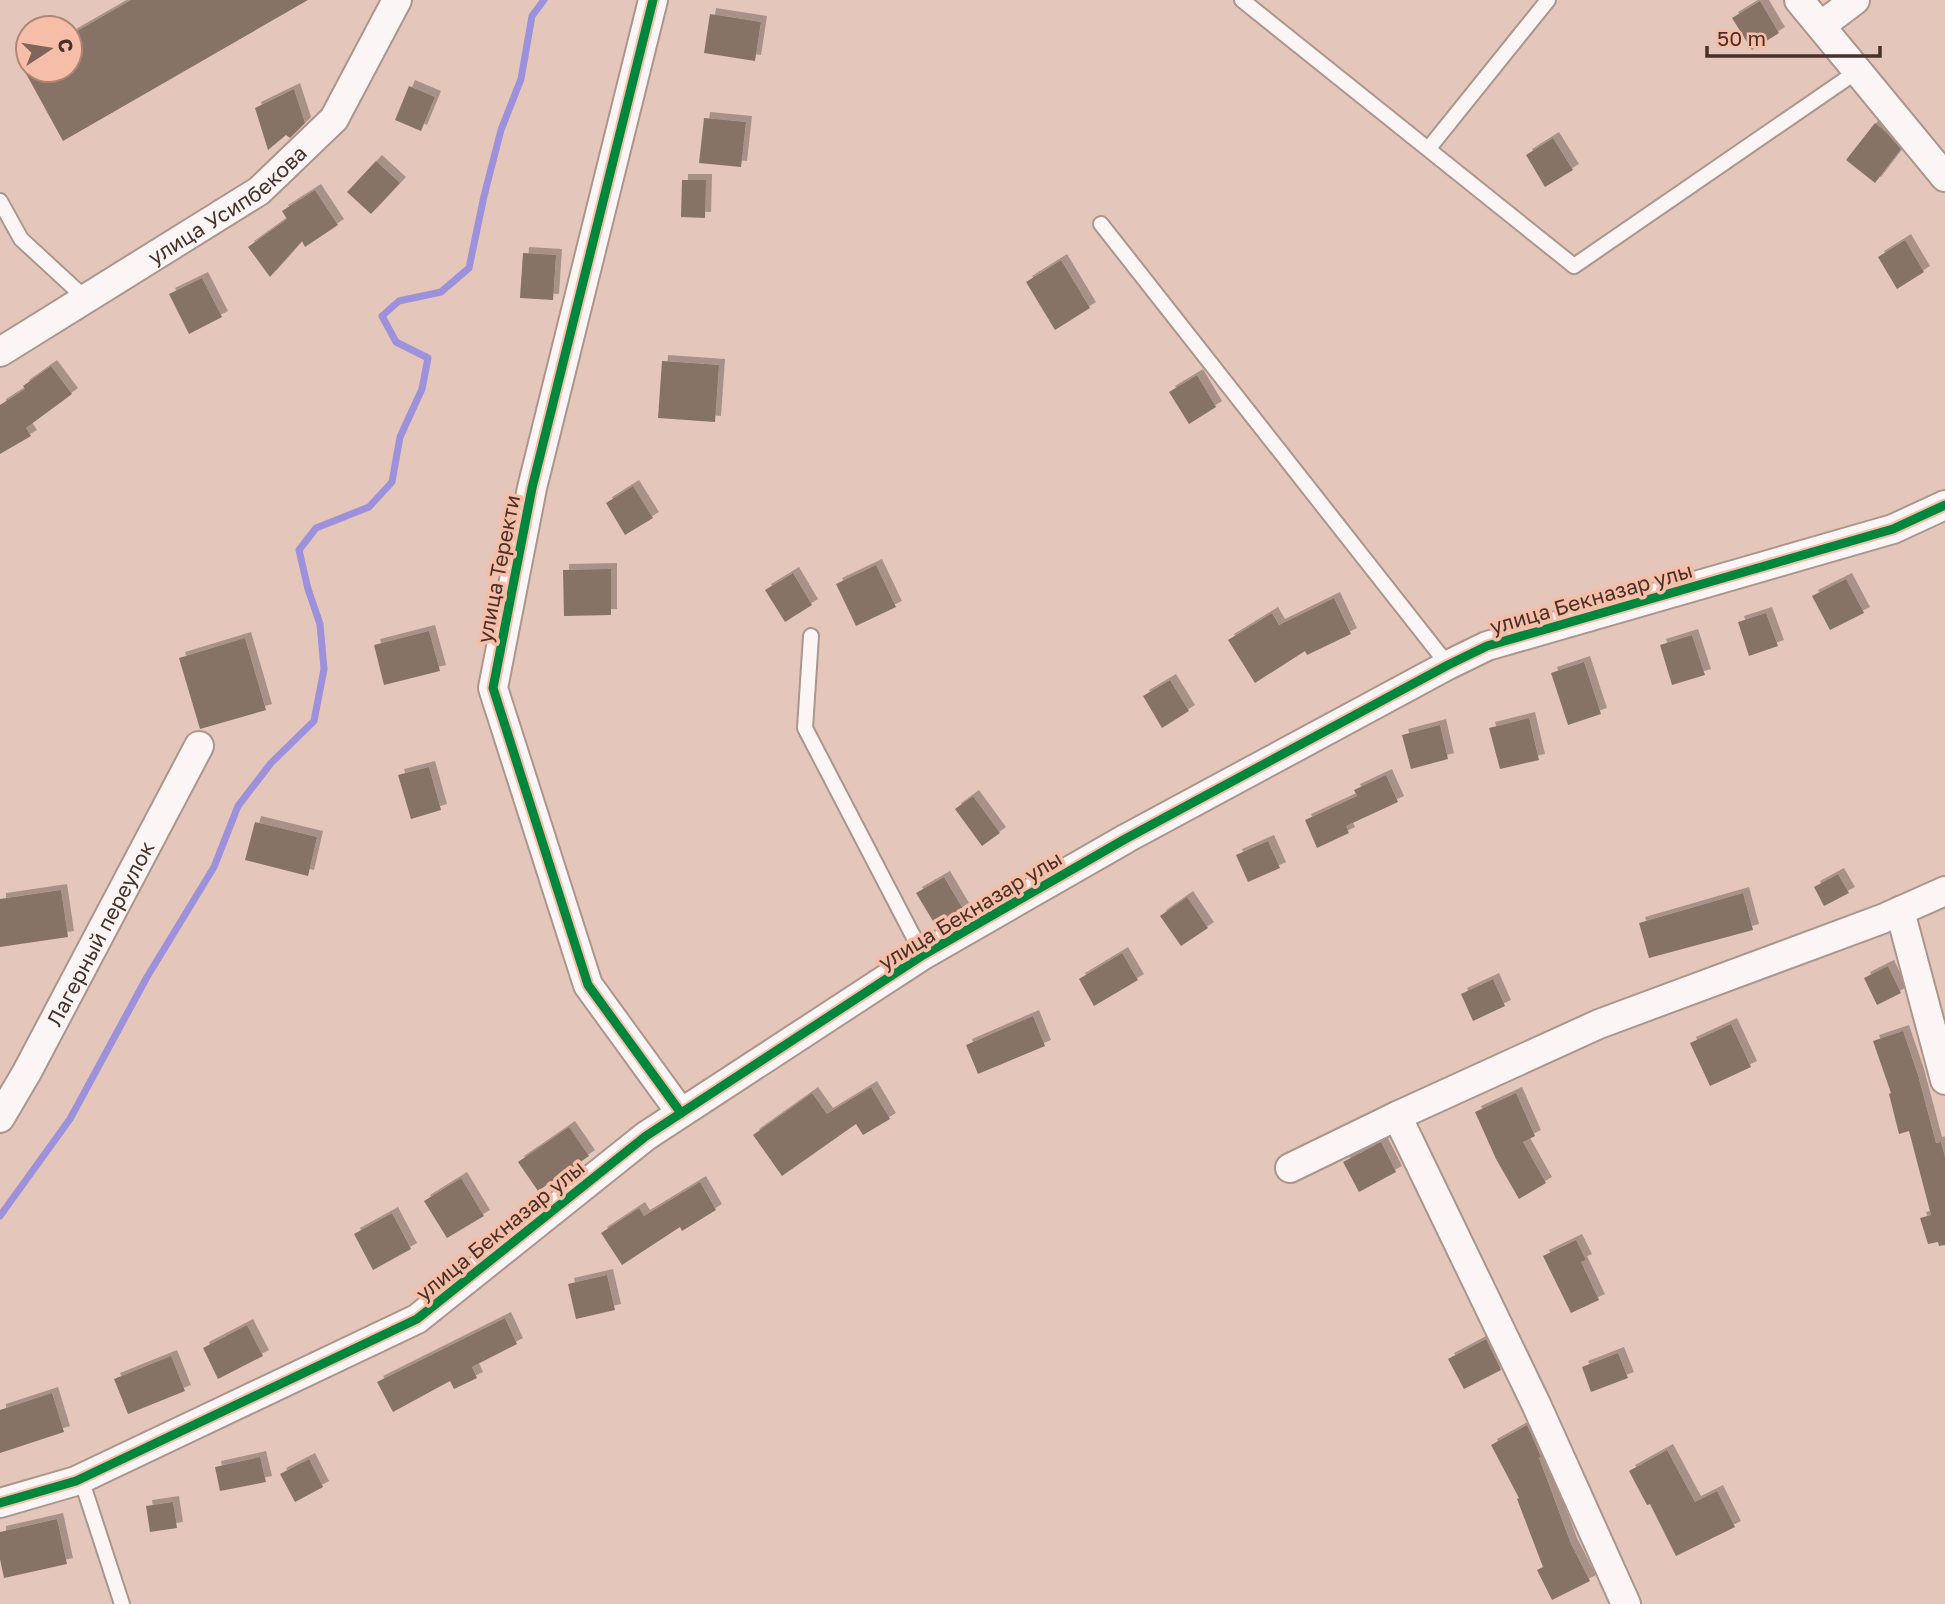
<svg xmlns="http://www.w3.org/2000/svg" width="1945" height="1604" font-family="'Golos Text',sans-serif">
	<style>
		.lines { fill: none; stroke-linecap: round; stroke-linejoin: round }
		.stream { stroke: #9e91dc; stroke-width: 7 }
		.building { fill: #877366; filter: url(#shadow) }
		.service-casing { stroke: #ac958c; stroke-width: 18 }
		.minor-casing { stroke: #ac958c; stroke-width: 32 }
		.service { stroke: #fbf6f5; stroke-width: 14 }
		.minor { stroke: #fbf6f5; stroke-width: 28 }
		.cycleway-casing { stroke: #f6bea8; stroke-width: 13 }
		.cycleway { stroke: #00873e; stroke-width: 9 }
		.labels { text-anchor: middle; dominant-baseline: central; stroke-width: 7; stroke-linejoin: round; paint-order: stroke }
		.street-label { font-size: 21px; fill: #483128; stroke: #f6bea8 }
	</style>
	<defs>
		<filter id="shadow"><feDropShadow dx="6" dy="-6" stdDeviation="0" flood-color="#0004"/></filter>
	</defs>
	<rect width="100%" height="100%" fill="#e4c6ba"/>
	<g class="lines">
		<polyline class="stream" points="0,1216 70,1119 147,977 214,867 238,806 271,763 314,721 324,669 320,624 308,589 299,550 316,528 369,507 392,482 400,437 422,389 428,358 396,342 382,316 399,301 441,292 469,268 484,196 501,130 521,79 532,16 544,0"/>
	</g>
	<g class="building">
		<polygon points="131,0 308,0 63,141 24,70 70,70 70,35"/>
		<polygon points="1760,1 1779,33 1752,50 1732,18"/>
		<polygon points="710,14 761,22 755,61 704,53"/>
		<polygon points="409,86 435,97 421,131 395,120"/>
		<polygon points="294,89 305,123 290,138 286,135 268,150 255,108"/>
		<polygon points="704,118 746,122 741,167 699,163"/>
		<polygon points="1875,123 1886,132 1901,149 1875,183 1846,160"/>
		<polygon points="1553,138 1573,170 1545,187 1526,155"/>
		<polygon points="376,161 400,183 371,214 347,192"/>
		<polygon points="682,180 706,180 705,218 681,217"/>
		<polygon points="315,190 338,225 305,247 302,241 270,277 248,247 287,219 282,211"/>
		<polygon points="1905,240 1924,272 1897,289 1878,257"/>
		<polygon points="523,253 556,255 553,300 520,298"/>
		<polygon points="1061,260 1090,308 1055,330 1026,282"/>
		<polygon points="202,278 222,317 189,334 169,294"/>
		<polygon points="662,361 719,365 715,422 658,418"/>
		<polygon points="51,366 72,394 26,428 31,436 0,454 0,405 25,389 23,386"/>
		<polygon points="1197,375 1216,407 1189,424 1169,392"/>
		<polygon points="633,486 653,518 625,535 606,503"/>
		<polygon points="876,565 896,607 856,626 836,584"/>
		<polygon points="611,569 611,615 564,616 563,570"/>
		<polygon points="793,573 812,605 785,622 765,590"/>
		<polygon points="1846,579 1864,613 1830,630 1812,596"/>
		<polygon points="1334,598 1351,634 1307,655 1305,651 1255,683 1228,640 1272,613 1279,625"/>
		<polygon points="1766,613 1778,646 1749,656 1738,622"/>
		<polygon points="429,631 440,671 384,685 374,645"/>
		<polygon points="1692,635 1705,675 1672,685 1660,645"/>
		<polygon points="245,638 266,710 200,729 179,658"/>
		<polygon points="1584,662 1601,714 1568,725 1551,673"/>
		<polygon points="1170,680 1189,711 1162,728 1143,696"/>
		<polygon points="1529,718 1539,760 1500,769 1489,728"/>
		<polygon points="1440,725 1448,759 1411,769 1402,735"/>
		<polygon points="429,767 441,810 411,819 398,775"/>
		<polygon points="1386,775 1398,802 1346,826 1349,833 1317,848 1305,820 1357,796 1354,790"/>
		<polygon points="973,796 1000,833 982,846 955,809"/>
		<polygon points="255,822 317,837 308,876 245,860"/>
		<polygon points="1268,841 1280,868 1248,882 1236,855"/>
		<polygon points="1838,874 1849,893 1824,906 1814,887"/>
		<polygon points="944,877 963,909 936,926 916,893"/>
		<polygon points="61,890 68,937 0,947 0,899"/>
		<polygon points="1743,893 1753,930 1649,958 1639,923"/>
		<polygon points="1187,897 1208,928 1181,946 1160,916"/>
		<polygon points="1122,953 1138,980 1094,1006 1079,979"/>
		<polygon points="1888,966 1901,993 1877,1005 1864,978"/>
		<polygon points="1493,979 1505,1006 1473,1021 1461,994"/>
		<polygon points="1033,1016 1045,1046 978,1074 966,1045"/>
		<polygon points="1731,1024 1751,1067 1710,1086 1690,1043"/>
		<polygon points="1903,1031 1918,1075 1936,1143 1941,1142 1945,1157 1945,1245 1939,1246 1938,1242 1928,1244 1920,1218 1931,1215 1909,1131 1899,1134 1889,1094 1891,1093 1873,1041"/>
		<polygon points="871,1087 890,1119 863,1135 856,1124 782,1176 753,1135 812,1093 827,1114"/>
		<polygon points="1516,1093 1535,1136 1523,1142 1546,1183 1519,1199 1496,1159 1475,1112"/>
		<polygon points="569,1127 589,1156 538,1191 518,1162"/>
		<polygon points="1381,1142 1396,1172 1359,1192 1343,1162"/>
		<polygon points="461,1178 484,1216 447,1238 424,1201"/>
		<polygon points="700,1182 716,1210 682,1231 680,1227 622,1265 601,1233 639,1208 644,1216"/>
		<polygon points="392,1213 411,1249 373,1270 354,1234"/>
		<polygon points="1576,1240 1586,1260 1581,1262 1599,1300 1571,1313 1543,1256"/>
		<polygon points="607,1275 615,1310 576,1319 568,1284"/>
		<polygon points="505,1318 517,1344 472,1367 477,1378 454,1389 450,1381 393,1412 377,1382"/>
		<polygon points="247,1325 263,1356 218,1379 203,1348"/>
		<polygon points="1486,1339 1501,1370 1464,1389 1448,1359"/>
		<polygon points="1618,1353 1628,1378 1591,1392 1582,1367"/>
		<polygon points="171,1356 185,1391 128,1414 114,1379"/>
		<polygon points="52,1393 64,1432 0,1453 0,1410"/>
		<polygon points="1527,1425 1541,1457 1539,1458 1571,1544 1590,1581 1552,1600 1537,1570 1543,1567 1517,1499 1519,1498 1491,1445"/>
		<polygon points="1667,1450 1695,1502 1717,1491 1735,1527 1676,1556 1650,1504 1647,1505 1629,1471"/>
		<polygon points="260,1457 266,1482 220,1491 215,1467"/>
		<polygon points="309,1459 323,1487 295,1502 280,1474"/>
		<polygon points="173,1502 177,1528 150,1532 146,1506"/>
		<polygon points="57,1519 67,1564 4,1578 0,1559 0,1532"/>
	</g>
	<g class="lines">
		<defs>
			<g id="service">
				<polyline points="1242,0 1574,266 1859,70"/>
				<polyline points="1429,148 1548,0"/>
				<polyline points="0,201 21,239 85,298"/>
				<polyline points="1101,224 1448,665"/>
				<polyline points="811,636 805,728 923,955"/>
				<polyline points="76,1481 85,1491 122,1604"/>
			</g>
			<g id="minor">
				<polyline points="653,0 532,488 493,688 588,985 681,1113"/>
				<polyline points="1799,0 1945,177"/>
				<polyline points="1822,25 1855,0"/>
				<path id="s1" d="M0,352L259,191L334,119L397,0"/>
				<polyline points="1900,911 1945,1080"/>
				<polyline points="1397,1116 1536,1404 1626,1604"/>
				<path id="s2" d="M0,1118L27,1072L199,746"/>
				<polyline points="1290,1168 1397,1116 1599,1024 1882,919 1945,891"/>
				<polyline points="0,1503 76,1481 417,1319 646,1136 923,955 1127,838 1448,665 1487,646 1893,529 1945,505"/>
			</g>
		</defs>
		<use href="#service" class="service-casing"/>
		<use href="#minor" class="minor-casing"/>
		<use href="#service" class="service"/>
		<use href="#minor" class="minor"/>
		<defs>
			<g id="cycleway">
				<polyline points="653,0 532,488 493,688 588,985 681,1113"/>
				<polyline points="0,1503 76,1481 417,1319 646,1136 923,955 1127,838 1448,665 1487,646 1893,529 1945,505"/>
			</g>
		</defs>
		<use href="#cycleway" class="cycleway-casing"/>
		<use href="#cycleway" class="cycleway"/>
	</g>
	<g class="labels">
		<g class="street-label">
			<text stroke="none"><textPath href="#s1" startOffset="271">улица Усипбекова</textPath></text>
			<text transform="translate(498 569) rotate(-79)">улица Теректи</text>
			<text transform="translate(1591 598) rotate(-16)">улица Бекназар улы</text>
			<text transform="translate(970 910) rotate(-31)">улица Бекназар улы</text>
			<text stroke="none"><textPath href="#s2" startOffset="210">Лагерный переулок</textPath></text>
			<text transform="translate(500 1230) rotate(-39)">улица Бекназар улы</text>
		</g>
	</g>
	<g transform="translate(49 49) rotate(78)"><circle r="33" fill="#f6bea8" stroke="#b08675" stroke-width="2"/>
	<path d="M0-5L12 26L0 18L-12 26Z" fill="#7f655b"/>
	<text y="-10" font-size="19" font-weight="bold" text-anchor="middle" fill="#483128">С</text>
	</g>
	<path d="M1707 46v10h173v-10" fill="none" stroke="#483128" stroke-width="3.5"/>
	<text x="1717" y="46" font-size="21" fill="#483128" stroke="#f6bea8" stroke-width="5" paint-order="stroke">50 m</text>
</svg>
